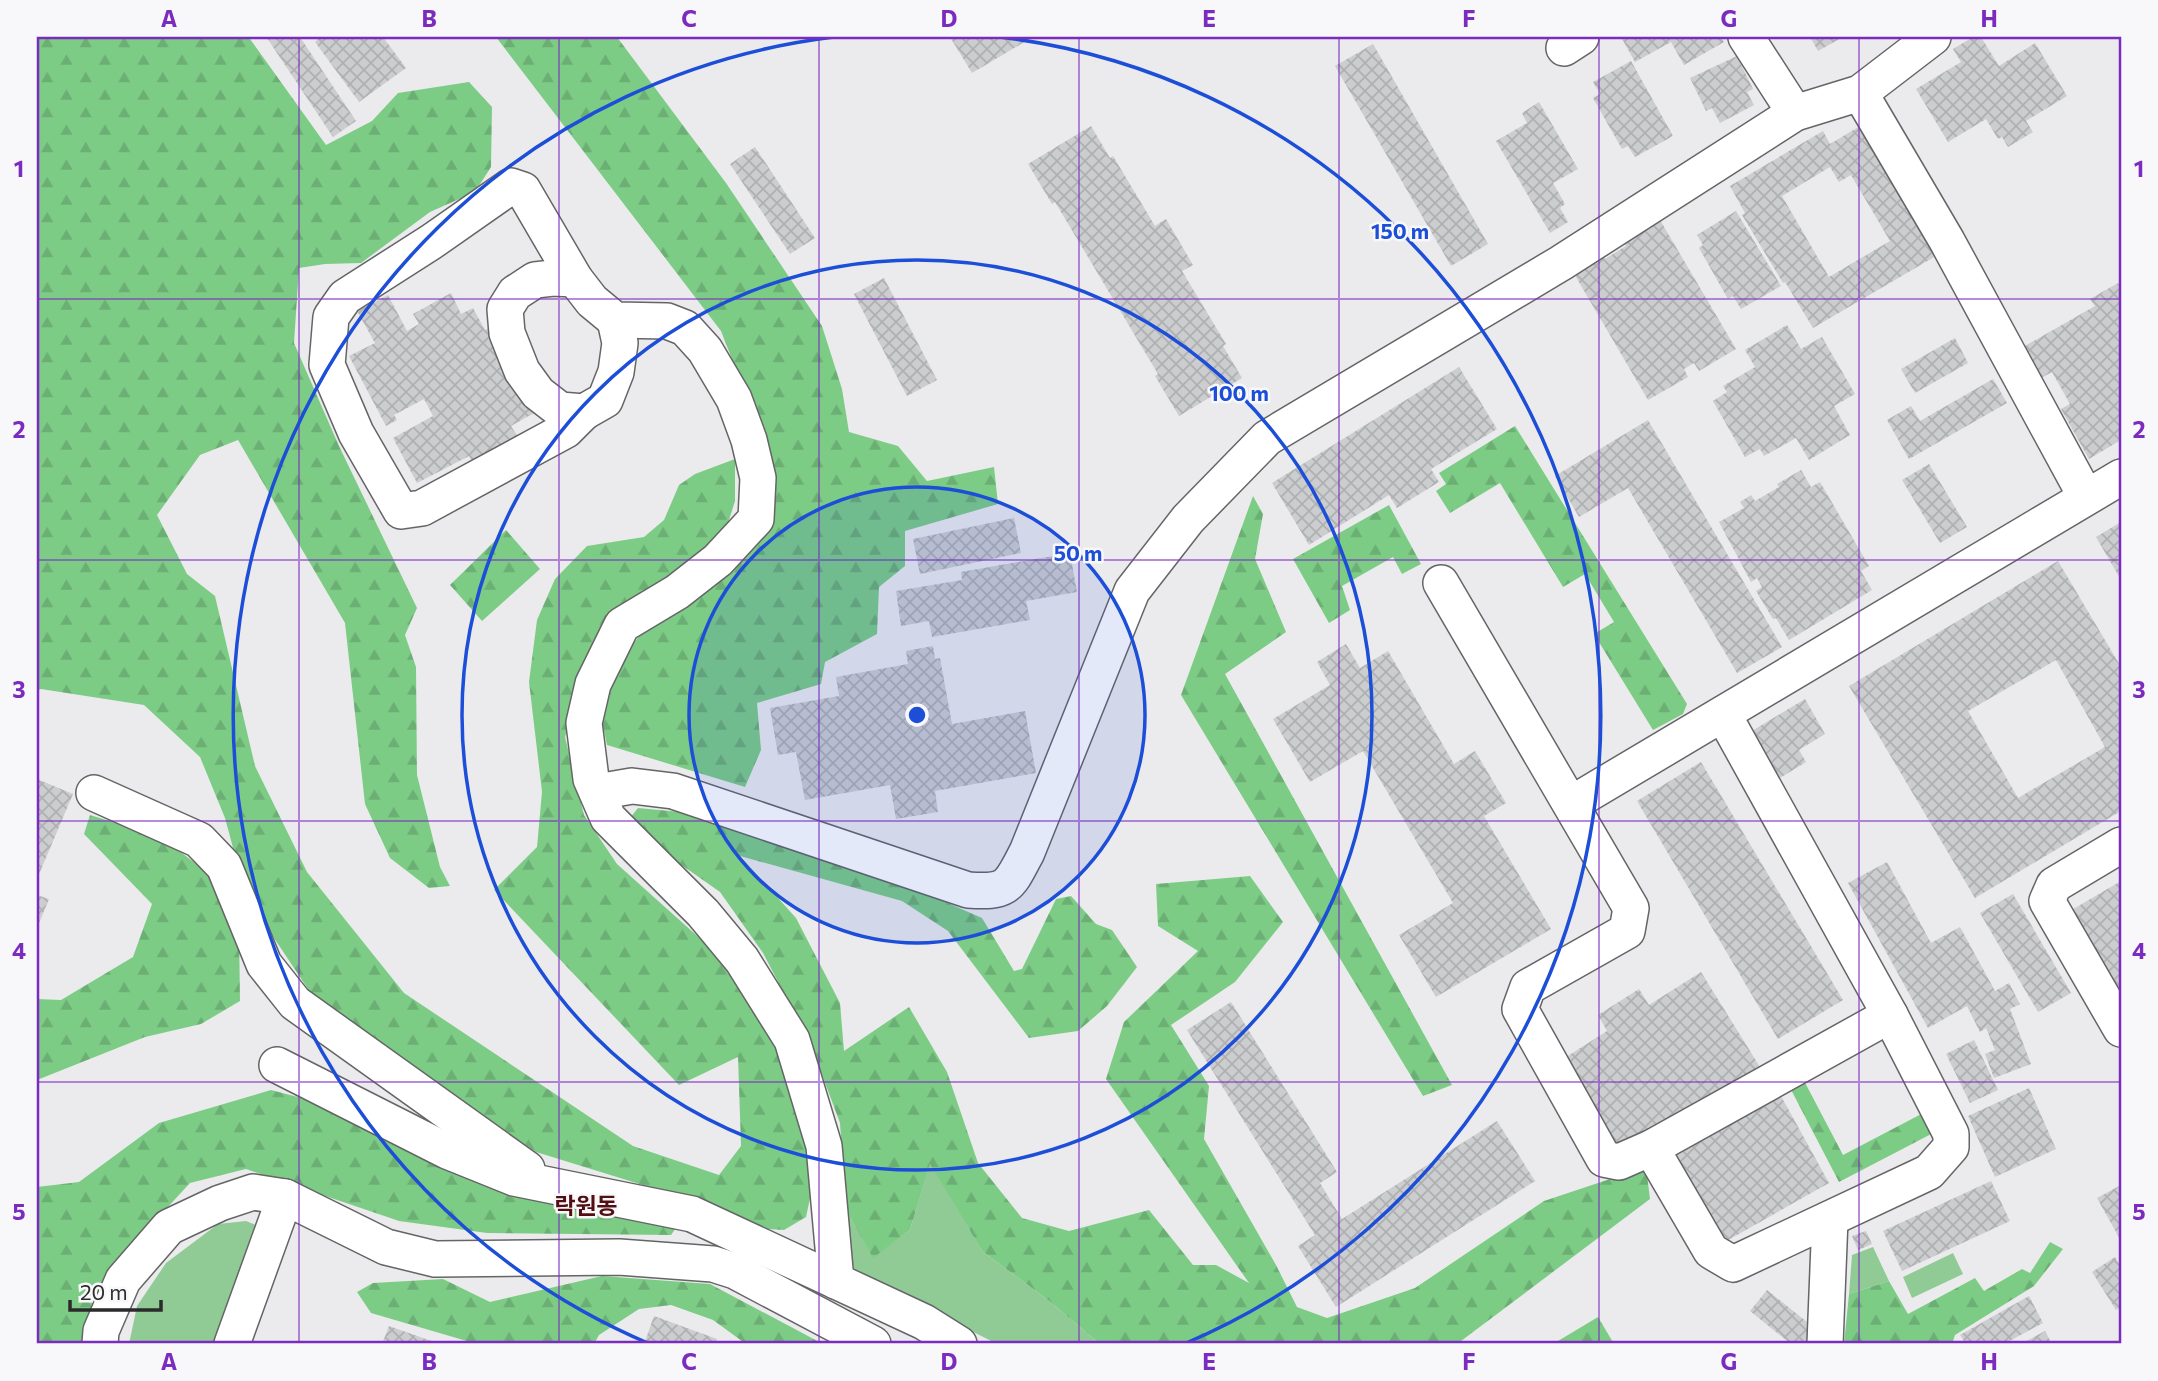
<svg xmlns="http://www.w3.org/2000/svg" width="2158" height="1381" font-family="Commissioner,'Noto Sans KR',sans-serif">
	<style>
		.green { fill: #90cb95 }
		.forest { fill: url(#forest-firs) }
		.building { fill: url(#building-cross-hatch); fill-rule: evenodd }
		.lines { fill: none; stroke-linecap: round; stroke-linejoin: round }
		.minor-casing { stroke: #656567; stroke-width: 38 }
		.minor { stroke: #fff; stroke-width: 35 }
		.grid { fill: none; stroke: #7b2cbf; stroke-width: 2; stroke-opacity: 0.55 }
		.ring { fill: none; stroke: #1d4ed8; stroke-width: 3.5 }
		.labels { text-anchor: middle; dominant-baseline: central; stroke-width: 5; stroke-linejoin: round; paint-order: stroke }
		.quarter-label { font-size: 23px; font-weight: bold; fill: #530e12; stroke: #f8f8fb }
		.centre { fill: #1d4ed8; stroke: #f8f8fb; stroke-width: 3.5 }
		.ring-label { font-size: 21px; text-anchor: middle; font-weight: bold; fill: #1d4ed8; stroke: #f8f8fb; stroke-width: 5; stroke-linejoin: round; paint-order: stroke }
		.neatline { fill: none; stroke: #7b2cbf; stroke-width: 2.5 }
		.grid-label { font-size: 23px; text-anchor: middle; font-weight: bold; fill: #7b2cbf }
	</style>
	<defs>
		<pattern id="forest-firs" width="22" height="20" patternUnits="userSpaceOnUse" patternTransform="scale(1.75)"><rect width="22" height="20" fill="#7dcc86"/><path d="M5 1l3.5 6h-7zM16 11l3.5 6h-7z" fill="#6caf74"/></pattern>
		<pattern id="building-cross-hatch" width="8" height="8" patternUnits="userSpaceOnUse" patternTransform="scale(1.75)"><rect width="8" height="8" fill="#cccdcf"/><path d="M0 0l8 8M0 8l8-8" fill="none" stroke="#afb0b2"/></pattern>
	</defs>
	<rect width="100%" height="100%" fill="#ebebed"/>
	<g class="green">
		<polygon points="930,1163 982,1251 1048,1300 1100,1344 997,1344 856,1272 848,1255 846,1210 873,1257 910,1230"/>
		<polygon points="246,1221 256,1225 220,1344 129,1344 137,1306 166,1263 218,1224"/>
		<polygon points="1873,1247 1889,1281 1849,1294 1852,1255"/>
		<polygon points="1953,1253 1963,1274 1912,1298 1903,1277"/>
	</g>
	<g class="forest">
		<polygon points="37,37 245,37 250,39 326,145 372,121 398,93 469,82 492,107 491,167 475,192 430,212 361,263 325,264 299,268 294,343 339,446 417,608 405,635 416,667 417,775 440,867 450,886 429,888 390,858 365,804 345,623 238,440 200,455 157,515 187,574 215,596 255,766 307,872 404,993 633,1146 719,1175 741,1146 738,1057 679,1085 494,890 537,847 542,792 529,682 537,620 555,579 587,546 644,537 664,520 679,485 695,474 735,459 735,501 724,536 598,640 565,737 584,815 617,864 724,960 774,1040 815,1175 806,1217 784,1230 768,1229 688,1199 536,1152 314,998 246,896 225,818 200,757 144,705 41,689 37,690"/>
		<polygon points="496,37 617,37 726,183 822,326 842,389 849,432 898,446 927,481 994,467 998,504 905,531 905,566 879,587 877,634 825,662 821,684 757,703 761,750 745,787 607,745 598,703 612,671 640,635 761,541 774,497 767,449 721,331"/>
		<polygon points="1515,426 1687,704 1683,714 1653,730 1594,634 1614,622 1585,574 1563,587 1500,483 1450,513 1436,491 1446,484 1439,473"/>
		<polygon points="1253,496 1263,514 1255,559 1286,632 1225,674 1452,1085 1423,1096 1181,695"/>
		<polygon points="1389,505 1421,564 1402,574 1393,557 1342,586 1350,610 1329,623 1293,559"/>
		<polygon points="506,530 540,569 482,621 450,585"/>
		<polygon points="638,808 681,812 934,897 982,918 1014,971 1022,969 1056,899 1071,896 1096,924 1112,930 1137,967 1107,1006 1078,1031 1029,1038 948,931 902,901 740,856 796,918 840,1003 844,1051 909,1007 947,1072 978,1163 1022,1218 1069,1231 1149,1210 1193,1265 1216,1265 1249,1283 1106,1079 1124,1022 1198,951 1158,926 1156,884 1250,876 1283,922 1235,982 1171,1025 1209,1086 1204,1139 1276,1265 1297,1307 1327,1318 1415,1288 1544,1201 1646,1167 1650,1199 1457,1344 1100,1344 1048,1300 982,1251 930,1164 910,1230 873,1258 846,1210 840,1123 811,1045 763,953 720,892 673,859 630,818"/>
		<polygon points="90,815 159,836 218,880 239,929 240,1001 201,1024 145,1037 37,1080 37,999 61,1000 133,957 152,904 84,834"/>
		<polygon points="1801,1075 1843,1155 1927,1111 1937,1131 1839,1182 1787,1082"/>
		<polygon points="271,1090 328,1105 680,1222 671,1235 487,1233 399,1221 246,1169 190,1183 107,1273 87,1318 81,1344 37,1344 37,1187 79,1182 159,1123"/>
		<polygon points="2050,1242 2063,1249 2034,1286 1955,1335 1952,1344 1844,1344 1849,1294 1889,1281 1908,1314 1975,1278 1984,1291 2022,1269 2030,1273"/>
		<polygon points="602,1276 710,1284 823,1344 746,1344 713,1320 671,1305 639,1309 599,1335 594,1344 477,1344 371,1313 357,1292 373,1283 443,1279 490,1302"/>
		<polygon points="1598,1317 1614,1344 1553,1344"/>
	</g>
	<g class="building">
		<polygon points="269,37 300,37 356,121 333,137 267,38"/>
		<polygon points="316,37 383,37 406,68 359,102 315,42 318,39"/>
		<polygon points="950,37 1033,37 972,73"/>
		<polygon points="1621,37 1721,37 1724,42 1684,65 1671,42 1635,62"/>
		<polygon points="1810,37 1843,37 1818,51"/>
		<polygon points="1973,37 1981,37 1999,66 2035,43 2067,96 2026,121 2033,132 2008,147 2002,137 1998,139 1986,119 1948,142 1916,89 1961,62 1953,49"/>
		<polygon points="1373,44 1488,244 1451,266 1335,66"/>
		<polygon points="1737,56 1753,89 1747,92 1754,105 1720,123 1712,108 1706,111 1690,78"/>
		<polygon points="1631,61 1673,136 1635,157 1628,146 1622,149 1593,98 1600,94 1593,82"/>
		<polygon points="1539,102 1578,169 1553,183 1565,204 1560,208 1568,222 1550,233 1496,141 1527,123 1522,113"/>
		<path d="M1865,123L1941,253L1813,328L1785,282L1783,283L1742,215L1745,213L1730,186L1823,131L1830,144ZM1830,167L1839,182L1851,175L1890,241L1829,277L1782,196Z"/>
		<polygon points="1091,126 1110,158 1113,156 1155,226 1166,219 1193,265 1182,271 1226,344 1223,346 1242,378 1179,416 1155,376 1158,374 1055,202 1052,204 1028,164"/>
		<polygon points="755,147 815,238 790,254 730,164"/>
		<polygon points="1736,211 1781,286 1741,309 1733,296 1728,299 1699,248 1703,245 1697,235"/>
		<polygon points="1660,220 1736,349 1699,371 1694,363 1684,369 1688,377 1648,400 1573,272 1602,254 1605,259 1626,246 1624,242"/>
		<polygon points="884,278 937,380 907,396 854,294"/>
		<polygon points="2118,283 2121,289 2121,440 2089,459 2061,409 2070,404 2052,372 2041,378 2023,347 2095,306 2090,299"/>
		<polygon points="451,293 461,314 473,308 485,330 491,327 536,412 511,426 520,440 476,470 469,456 417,483 393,438 433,416 424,399 394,415 397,420 386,426 349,356 375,343 357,311 388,295 407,331 419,324 413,314"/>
		<polygon points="1787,325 1801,349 1822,337 1855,394 1834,406 1850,435 1809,460 1796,438 1764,456 1760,449 1745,457 1713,401 1727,392 1723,386 1755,367 1745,350"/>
		<polygon points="1955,338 1968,363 1915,393 1901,369"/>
		<polygon points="1459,367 1497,429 1431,469 1439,482 1397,508 1389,495 1309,545 1272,483"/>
		<polygon points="1993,379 2007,403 1909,459 1887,420 1911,406 1920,421"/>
		<polygon points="1648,420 1782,647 1737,673 1628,488 1579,517 1555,476"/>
		<polygon points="1929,464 1967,527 1940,543 1902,480"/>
		<polygon points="1801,470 1811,487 1820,482 1869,566 1861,571 1872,590 1789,640 1776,618 1773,619 1756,591 1762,587 1757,578 1751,582 1719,522 1744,508 1740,502 1751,495 1755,501 1779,487 1777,484"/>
		<polygon points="1014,518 1021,553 920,574 913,539"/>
		<polygon points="2121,522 2121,580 2096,537"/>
		<polygon points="1070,553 1077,592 1026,601 1030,620 932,637 929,621 901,626 896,591 962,580 961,572"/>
		<path d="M2058,561L2121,667V811L1975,898L1849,686ZM2056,660L2105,747L2018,798L1968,711Z"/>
		<polygon points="1346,644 1360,668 1388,651 1454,764 1475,751 1506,803 1484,816 1551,929 1436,997 1399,935 1453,903 1363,751 1310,782 1273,719 1330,685 1317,662"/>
		<polygon points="933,646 935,659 940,658 952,724 1025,711 1036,773 935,791 938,812 896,819 890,785 805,800 796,752 778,755 770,708 839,696 836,677 908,664 906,651"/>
		<polygon points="1805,699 1825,734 1799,750 1806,762 1780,778 1752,731"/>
		<polygon points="1701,762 1843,1000 1778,1039 1637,801"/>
		<polygon points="37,779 73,794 37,879"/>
		<polygon points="1887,862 1931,943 1960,927 1995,991 2009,983 2020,1004 2010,1009 2031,1064 1994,1078 1985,1054 1995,1050 1986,1028 1980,1032 1967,1006 1928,1028 1848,883"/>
		<polygon points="2121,881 2121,1000 2070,911"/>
		<polygon points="2013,894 2071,993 2038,1012 1980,913"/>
		<polygon points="37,895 49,899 37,928"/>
		<polygon points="1701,972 1760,1067 1621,1154 1563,1059 1607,1031 1598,1015 1639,989 1649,1005"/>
		<polygon points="1231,1002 1337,1172 1320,1183 1342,1219 1497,1121 1535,1181 1336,1307 1298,1246 1315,1235 1187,1030"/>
		<polygon points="1974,1040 1998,1090 1970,1103 1946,1054"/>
		<polygon points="2029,1088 2056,1149 1995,1177 1968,1116"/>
		<polygon points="1781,1096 1829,1183 1723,1243 1675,1156"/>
		<polygon points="1991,1181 2010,1221 1902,1271 1883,1231"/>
		<polygon points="2121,1185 2121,1241 2097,1198"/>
		<polygon points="1866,1231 1872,1244 1858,1250 1852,1236"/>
		<polygon points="2115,1257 2121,1267 2121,1307 2116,1310 2092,1272"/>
		<polygon points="1767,1290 1817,1330 1806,1344 1791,1344 1750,1311"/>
		<polygon points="2029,1296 2043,1323 2004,1344 1966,1344 1960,1335"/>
		<polygon points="654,1316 717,1339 715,1344 644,1344"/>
		<polygon points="389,1326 440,1344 382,1344"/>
		<polygon points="2045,1331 2052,1344 2021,1344"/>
	</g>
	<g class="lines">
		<defs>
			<g id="minor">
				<polyline points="1746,37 1795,113"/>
				<polyline points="1564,48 1581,37"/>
				<polyline points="1860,93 1947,241 2086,497"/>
				<polyline points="575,279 553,278 535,280 515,293 505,309 507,333 522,371 538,393 560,410 584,412 605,400 616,372 620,343 615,320"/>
				<polyline points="584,412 566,430 422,508 401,511 356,433 327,365 331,317 345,297 431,242 511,186 523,190 575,279 592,301 615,320 667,321 685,328 705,350 734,399 749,440 758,478 756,519 718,560 677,592 622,625 593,684 584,723 591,779 608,818 703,913 742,960 792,1040 824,1146 836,1281"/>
				<polyline points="1441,583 1631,908 1627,931 1528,987 1520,1009 1604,1159 1619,1162 1651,1148 1890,1015 1723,714"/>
				<path d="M597,792L632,786L673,791L968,890C1009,893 1009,886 1027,852L1132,591L1188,519L1267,438L1561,263L1795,113L1860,93L1933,37"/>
				<polyline points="94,793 199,840 224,866 264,964 295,1003 527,1169"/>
				<polyline points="1571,804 2121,477"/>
				<polyline points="2121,845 2054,885 2047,901 2121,1029"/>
				<polyline points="277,1065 447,1151 514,1178 692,1214 924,1322 959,1344"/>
				<polyline points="1651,1148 1711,1251 1733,1264 1929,1172 1951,1147 1951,1134 1890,1015"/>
				<polyline points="100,1344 101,1331 123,1280 169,1227 220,1203 253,1192 285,1197 386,1247 435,1259 619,1257 713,1264 735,1271 873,1344"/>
				<polyline points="232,1344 285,1197"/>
				<polyline points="1825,1344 1830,1219"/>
			</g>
		</defs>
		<use href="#minor" class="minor-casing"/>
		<use href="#minor" class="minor"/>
	</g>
	<path class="grid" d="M299,37V1344M559,37V1344M819,37V1344M1079,37V1344M1339,37V1344M1599,37V1344M1859,37V1344M37,299H2121M37,560H2121M37,821H2121M37,1082H2121"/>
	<circle cx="917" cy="715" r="228" fill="#1d4ed8" fill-opacity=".12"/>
	<g class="ring">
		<circle cx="917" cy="715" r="228"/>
		<circle cx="917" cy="715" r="455"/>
		<path d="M650 1344A683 683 0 0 1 834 37M1000 37A683 683 0 0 1 1184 1344"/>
	</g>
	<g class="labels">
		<g class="quarter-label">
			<text x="586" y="1205">락원동</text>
		</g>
	</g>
	<circle cx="917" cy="715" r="10" class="centre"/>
	<g class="ring-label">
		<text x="1400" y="239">150 m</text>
		<text x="1239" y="401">100 m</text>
		<text x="1078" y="561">50 m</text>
	</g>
	<rect width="2158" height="1381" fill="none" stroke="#f8f8fb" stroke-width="77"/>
	<path d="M70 1300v10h91v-10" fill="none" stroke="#2b2b2c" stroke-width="3.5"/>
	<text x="80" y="1300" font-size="21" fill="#2b2b2c" stroke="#f8f8fb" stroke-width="5" paint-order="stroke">20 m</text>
	<rect x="38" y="38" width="2082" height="1304" class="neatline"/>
	<g class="grid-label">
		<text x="169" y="27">A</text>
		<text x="429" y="27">B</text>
		<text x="689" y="27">C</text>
		<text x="949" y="27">D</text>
		<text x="1209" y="27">E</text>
		<text x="1469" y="27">F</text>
		<text x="1729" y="27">G</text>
		<text x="1989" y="27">H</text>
		<text x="19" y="177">1</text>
		<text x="2139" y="177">1</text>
		<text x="19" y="438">2</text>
		<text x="2139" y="438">2</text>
		<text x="19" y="698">3</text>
		<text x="2139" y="698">3</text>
		<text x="19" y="959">4</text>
		<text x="2139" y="959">4</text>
		<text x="19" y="1220">5</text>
		<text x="2139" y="1220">5</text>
		<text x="169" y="1370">A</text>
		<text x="429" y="1370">B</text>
		<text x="689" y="1370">C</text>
		<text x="949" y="1370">D</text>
		<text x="1209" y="1370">E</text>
		<text x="1469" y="1370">F</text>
		<text x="1729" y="1370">G</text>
		<text x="1989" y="1370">H</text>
	</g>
</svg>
